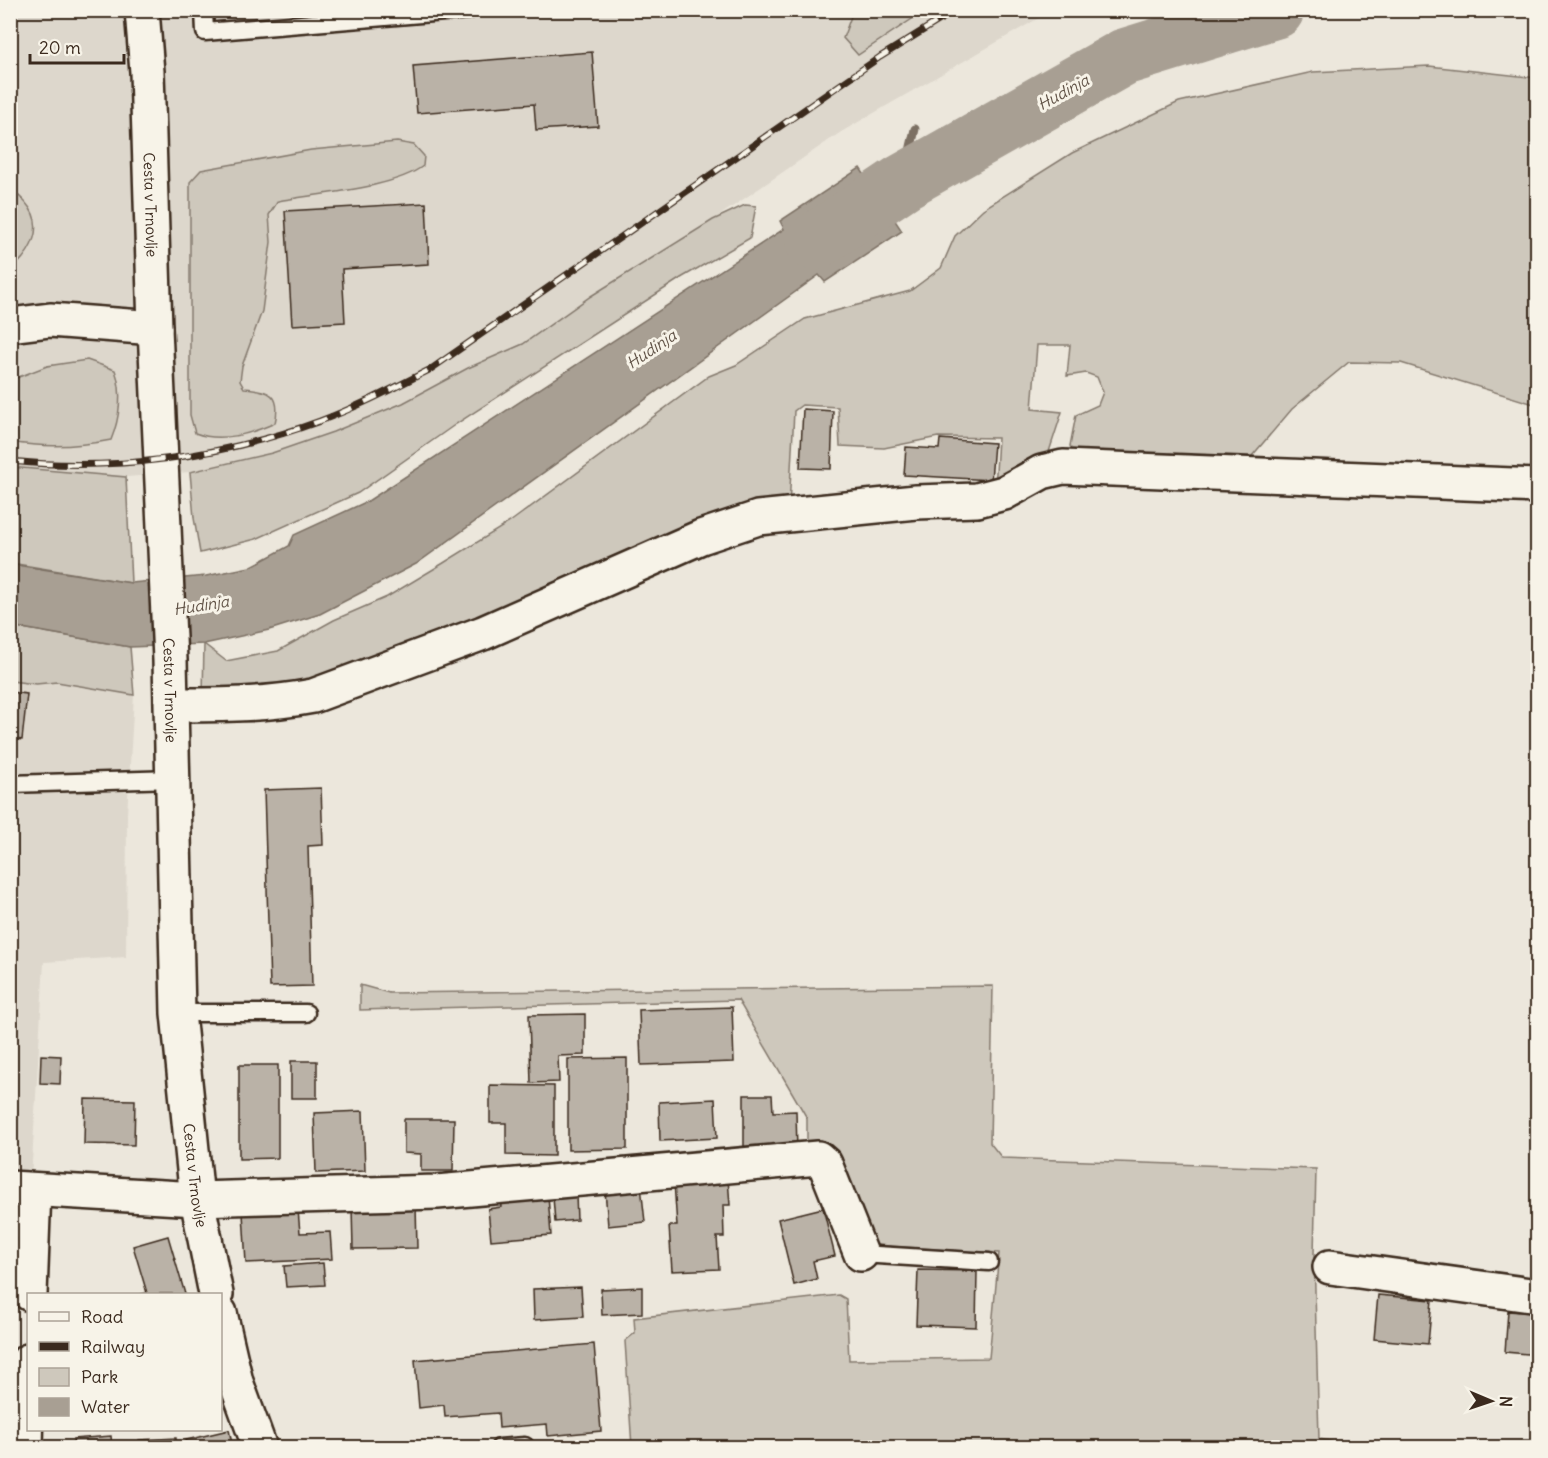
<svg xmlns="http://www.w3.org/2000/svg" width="1548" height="1458" font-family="Delius,sans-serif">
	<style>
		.built { fill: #ddd7cc }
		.green { fill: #cec8bc; stroke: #84796d; stroke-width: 1.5 }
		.water { fill: #a89f93; stroke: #7c7064; stroke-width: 1.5 }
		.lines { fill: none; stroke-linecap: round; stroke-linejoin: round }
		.stream { stroke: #7c7064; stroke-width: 9 }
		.river { stroke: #a89f93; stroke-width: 57 }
		.building { fill: #bab2a7; stroke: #3b2a1e; stroke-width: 1.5 }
		.lane-casing { stroke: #3b2a1e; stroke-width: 21 }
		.street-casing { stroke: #3b2a1e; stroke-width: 38 }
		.secondary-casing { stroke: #3b2a1e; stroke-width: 38 }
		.lane { stroke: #f7f3e8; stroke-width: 16 }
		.street { stroke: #f7f3e8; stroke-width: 33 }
		.secondary { stroke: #f7f3e8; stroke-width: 33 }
		.rail-casing { stroke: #3b2a1e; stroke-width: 7 }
		.rail { stroke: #f7f3e8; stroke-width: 4.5; stroke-dasharray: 14; stroke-linecap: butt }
		.labels { text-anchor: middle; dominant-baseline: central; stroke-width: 6; stroke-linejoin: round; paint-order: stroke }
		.street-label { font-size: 15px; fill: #3b2a1e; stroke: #f7f3e8 }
		.water-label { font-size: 16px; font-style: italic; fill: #615347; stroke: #f7f3e8 }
	</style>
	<rect width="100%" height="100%" fill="#ece7dc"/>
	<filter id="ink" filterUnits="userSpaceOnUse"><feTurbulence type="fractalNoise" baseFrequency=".0167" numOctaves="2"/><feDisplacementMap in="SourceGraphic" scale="12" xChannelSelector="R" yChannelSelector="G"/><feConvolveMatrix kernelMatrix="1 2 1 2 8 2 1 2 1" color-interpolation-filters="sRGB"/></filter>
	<g filter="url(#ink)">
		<g class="built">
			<polygon points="10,11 1051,11 841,132 713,220 591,296 523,344 468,368 403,403 333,432 272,453 190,472 126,477 11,467"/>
			<polygon points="11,681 36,684 57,682 134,695 127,815 126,957 44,962 31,1179 11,1177"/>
		</g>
		<g class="green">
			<polygon points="853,11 853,10 924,11 858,55 843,38"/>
			<polygon points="1429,66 1537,78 1537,405 1401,363 1349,362 1292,409 1246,463 1075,459 1070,446 1076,415 1098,405 1103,392 1097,377 1086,373 1067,376 1070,345 1037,345 1032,409 1062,412 1046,461 995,490 998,438 938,437 884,448 840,446 838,407 802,405 794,411 789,508 348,675 203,696 204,644 226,661 278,651 334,620 387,597 442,564 510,522 709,376 736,365 805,319 910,291 941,268 955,236 983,209 1072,153 1179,102 1313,72"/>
			<path d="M397,142L414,145L424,156L423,166C395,188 315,194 278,201L269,215L271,242L262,311L242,366L240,381L244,388C269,390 282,394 275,423C250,434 221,443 195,433L190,415V182L201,170L311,150Z"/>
			<path d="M11,191C17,193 20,197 25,202C47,226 31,253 11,270Z"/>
			<polygon points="745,205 756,206 750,238 681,278 456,424 358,493 256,539 200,553 194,518 190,472 272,453 333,432 403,403 468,368 523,344 591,296 713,220"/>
			<path d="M87,360L115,370C123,392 120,418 111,440C76,447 45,448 11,442V380L47,366Z"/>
			<polygon points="10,467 126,477 131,583 11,563"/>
			<polygon points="11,626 130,647 134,695 57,682 36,684 11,681"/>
			<polygon points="360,985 389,993 993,986 990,1143 1002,1158 1316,1169 1314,1254 1319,1439 1362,1447 632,1447 625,1341 635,1333 634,1318 839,1295 846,1299 849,1360 989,1358 999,1253 871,1245 807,1149 807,1118 738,1000 360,1010"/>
		</g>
		<polygon class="water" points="860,168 902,231 825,282 819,275 416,564 320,614 269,630 204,644 130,647 11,626 10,564 131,583 206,576 250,567 289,546 294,535 368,501 784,229 780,221"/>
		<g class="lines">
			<polyline class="stream" points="903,182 915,129"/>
			<polyline class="river" points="814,242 903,182 1124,57 1276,10"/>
		</g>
		<g class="building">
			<polygon points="592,52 598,126 536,130 534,104 417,113 413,66"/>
			<polygon points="426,203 429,264 342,269 345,322 292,325 285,211"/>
			<polygon points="803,409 833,411 831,469 800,468"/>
			<polygon points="940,439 994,443 991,480 904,475 906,447 939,449"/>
			<polygon points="10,692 27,694 22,740 10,738"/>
			<polygon points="321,788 323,845 308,846 312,986 270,987 264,790"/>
			<polygon points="10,897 17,898 15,995 10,995"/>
			<polygon points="732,1007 734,1062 641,1065 639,1010"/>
			<polygon points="585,1014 585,1055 558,1056 559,1082 531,1083 529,1015"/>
			<polygon points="41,1055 61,1056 60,1084 40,1083"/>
			<polygon points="627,1058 627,1149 568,1150 568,1059"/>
			<rect x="291" y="1061" width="26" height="37"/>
			<polygon points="239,1065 278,1065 278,1158 239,1159"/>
			<polygon points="490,1085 554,1086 554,1156 506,1155 506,1123 490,1123"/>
			<polygon points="744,1095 772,1095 773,1112 796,1111 797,1151 744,1152"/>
			<polygon points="85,1099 135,1100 134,1145 84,1144"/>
			<polygon points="715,1099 717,1138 660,1141 659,1102"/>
			<polygon points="363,1111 365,1171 316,1173 314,1113"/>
			<polygon points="404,1119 454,1119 453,1171 421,1171 421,1154 404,1153"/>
			<polygon points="728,1179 730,1205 723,1205 724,1237 717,1237 719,1269 672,1271 669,1226 677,1226 674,1182"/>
			<polygon points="641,1186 645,1222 608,1226 605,1190"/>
			<polygon points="576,1195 577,1220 555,1222 553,1197"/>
			<polygon points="548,1196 551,1235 491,1240 488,1209 501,1207 500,1200"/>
			<polygon points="416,1206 417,1248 353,1249 352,1207"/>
			<polygon points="823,1208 835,1256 813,1261 817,1279 794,1285 778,1219"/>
			<polygon points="298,1210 300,1233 330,1232 332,1259 246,1263 243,1213"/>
			<polygon points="168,1236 185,1294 141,1294 147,1293 133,1246"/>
			<polygon points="323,1263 325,1285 286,1287 284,1266"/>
			<polygon points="918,1270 977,1271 976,1327 916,1325"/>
			<polygon points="581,1287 583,1317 534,1320 533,1289"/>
			<polygon points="642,1287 642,1313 602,1315 601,1289"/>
			<polygon points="1378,1295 1432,1300 1428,1344 1374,1339"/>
			<polygon points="1508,1311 1538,1313 1538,1355 1505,1352"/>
			<polygon points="594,1344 601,1431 548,1436 547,1424 499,1428 498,1413 445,1417 444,1405 419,1408 415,1360"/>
			<polygon points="229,1430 233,1448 188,1448 186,1440"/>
			<polygon points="111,1436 112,1448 74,1448 73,1439"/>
			<polygon points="176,1438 176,1448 139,1448 139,1440"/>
		</g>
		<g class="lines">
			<defs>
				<g id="lane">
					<polyline points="204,10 205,32 469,10"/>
					<polyline points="10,784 174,779"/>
					<polyline points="178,1013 306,1013"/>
					<polyline points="861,1254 989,1262"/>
					<polyline points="499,1448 525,1446"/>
				</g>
				<g id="street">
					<polyline points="10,325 50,320 155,328"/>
					<path d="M172,705C219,705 266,705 313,696L483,633L701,537L758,518L916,502L977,500L1004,493L1042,472L1063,467L1538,486"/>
					<polyline points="10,1188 197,1199 437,1192 818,1158 825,1164 861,1254"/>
					<polyline points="1330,1267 1538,1296"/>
					<polyline points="30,1294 34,1190"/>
					<polyline points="26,1448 28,1361"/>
				</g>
				<g id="secondary">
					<path id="s1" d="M142,10L147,72L155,328L170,660L178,1013L197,1199L216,1294"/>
					<polyline points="220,1313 236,1382 260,1448"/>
				</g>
			</defs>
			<use href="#lane" class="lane-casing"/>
			<use href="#street" class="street-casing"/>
			<use href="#secondary" class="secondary-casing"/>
			<use href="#lane" class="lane"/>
			<use href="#street" class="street"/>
			<use href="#secondary" class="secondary"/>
			<defs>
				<path id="rail" d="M10,461C114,472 222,457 320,421C358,407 394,388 431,369L880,57L956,10"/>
			</defs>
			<use href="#rail" class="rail-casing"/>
			<use href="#rail" class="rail"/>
		</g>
	</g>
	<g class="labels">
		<g class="street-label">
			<text stroke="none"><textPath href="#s1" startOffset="195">Cesta v Trnovlje</textPath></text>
			<text stroke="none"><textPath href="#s1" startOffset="681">Cesta v Trnovlje</textPath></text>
			<text stroke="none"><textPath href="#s1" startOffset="1167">Cesta v Trnovlje</textPath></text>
		</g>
		<g class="water-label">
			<text transform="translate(1063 92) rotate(-29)">Hudinja</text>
			<text transform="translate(651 349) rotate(-34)">Hudinja</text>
			<text transform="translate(201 605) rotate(-9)">Hudinja</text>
		</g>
	</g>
	<rect width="1548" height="1458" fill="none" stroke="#f7f3e8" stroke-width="36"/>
	<rect x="18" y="18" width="1512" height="1422" fill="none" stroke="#3b2a1e" stroke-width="2" filter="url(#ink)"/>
	<rect x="27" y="1293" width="195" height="138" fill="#f7f3e8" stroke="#aca397" stroke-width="1.5"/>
	<rect x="39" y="1312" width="30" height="9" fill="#f7f3e8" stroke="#aca397" stroke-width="1.5"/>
	<text x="81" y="1323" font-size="18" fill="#3b2a1e">Road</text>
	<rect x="39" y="1342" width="30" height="9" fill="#3b2a1e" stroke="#aca397" stroke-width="1.5"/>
	<text x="81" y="1353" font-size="18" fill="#3b2a1e">Railway</text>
	<rect x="39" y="1368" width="30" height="18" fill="#cec8bc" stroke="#aca397" stroke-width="1.5"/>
	<text x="81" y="1383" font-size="18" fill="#3b2a1e">Park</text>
	<rect x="39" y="1398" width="30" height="18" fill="#a89f93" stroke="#aca397" stroke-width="1.5"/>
	<text x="81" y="1413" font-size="18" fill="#3b2a1e">Water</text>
	<g transform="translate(1491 1401) rotate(92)" stroke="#f7f3e8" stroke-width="4.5" paint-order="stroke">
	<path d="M0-4.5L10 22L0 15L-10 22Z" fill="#3b2a1e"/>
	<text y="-9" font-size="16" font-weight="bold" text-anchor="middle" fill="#3b2a1e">N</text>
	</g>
	<path d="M30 54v9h94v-9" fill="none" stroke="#3b2a1e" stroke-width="3"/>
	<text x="39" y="54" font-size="18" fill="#3b2a1e" stroke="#f7f3e8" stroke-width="4.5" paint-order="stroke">20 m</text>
</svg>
